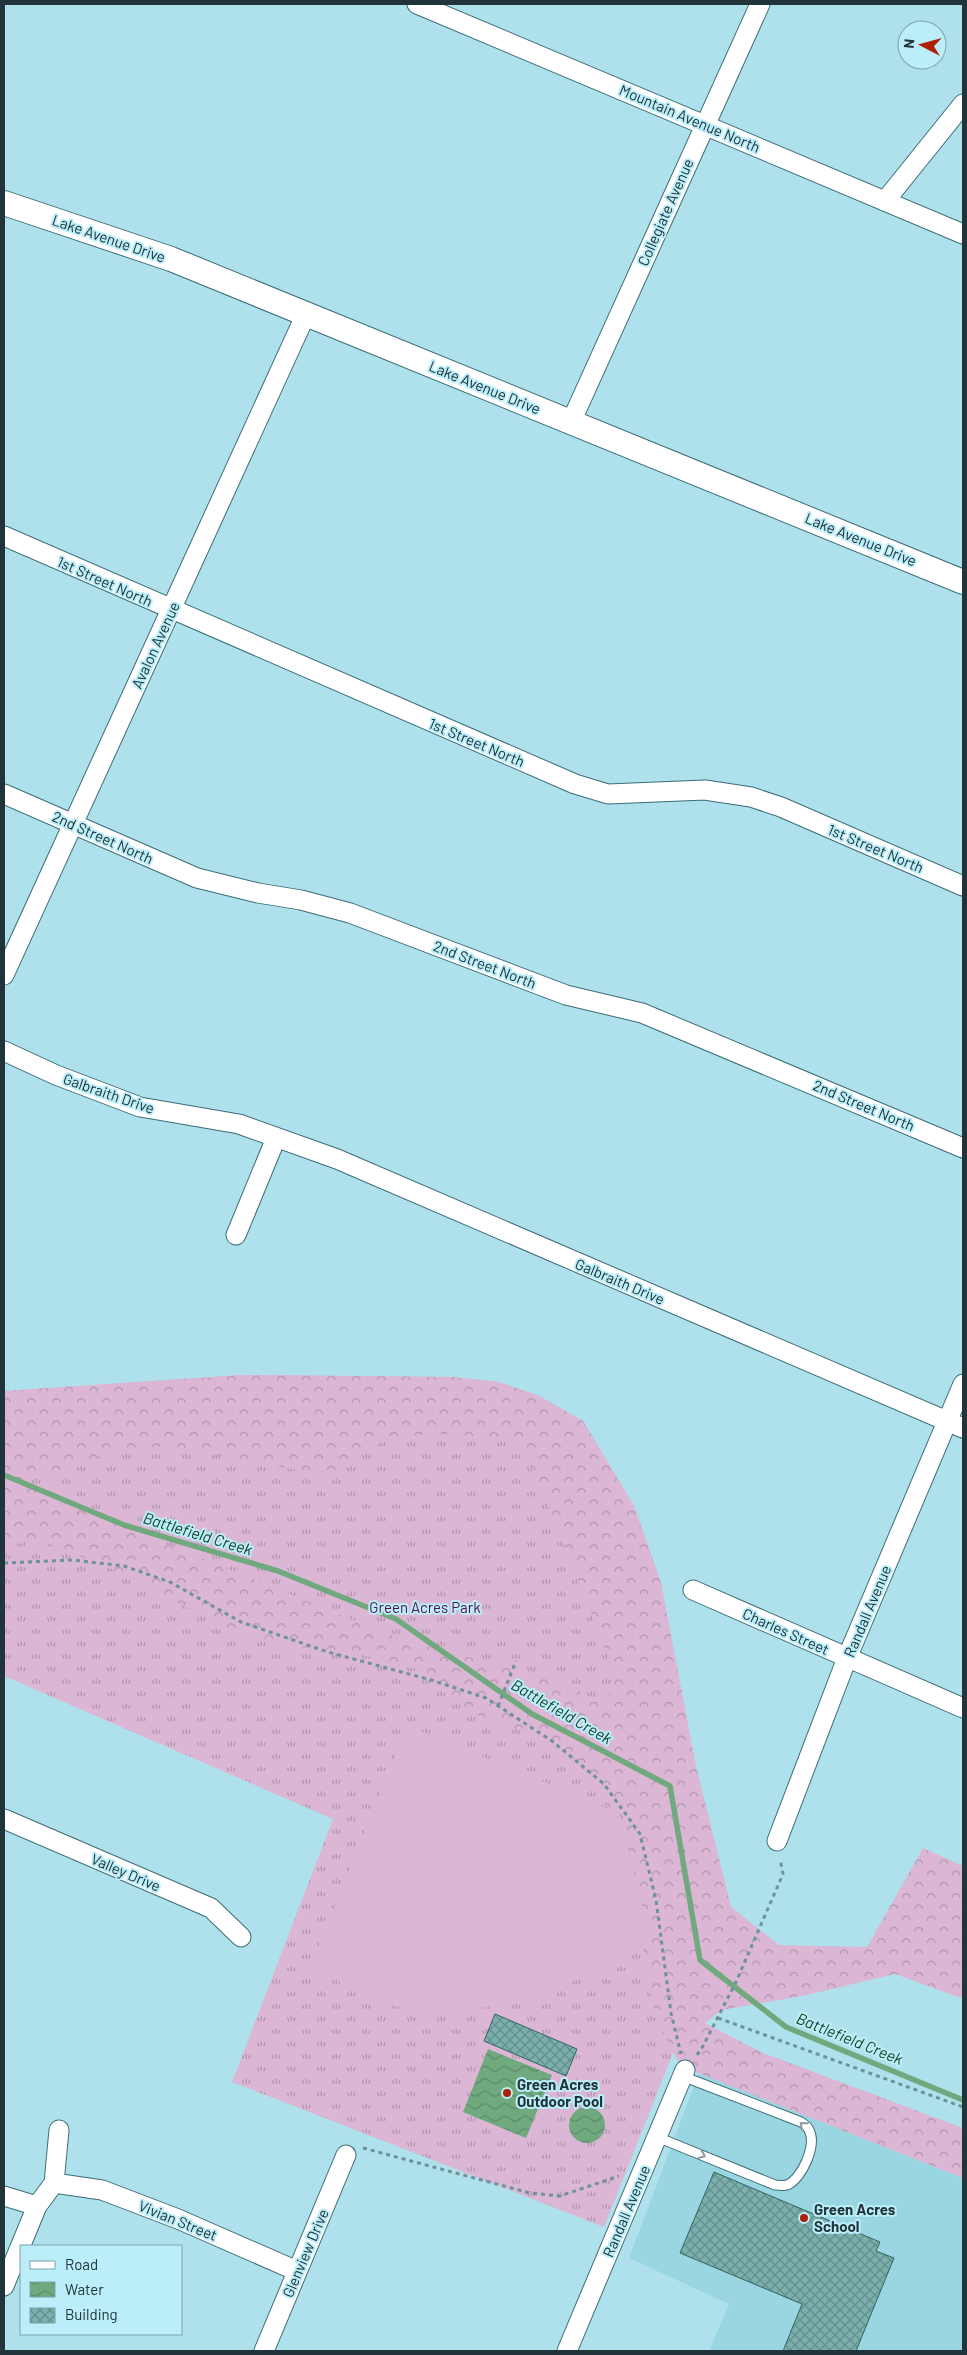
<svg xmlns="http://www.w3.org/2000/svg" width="967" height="2355" font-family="Barlow,sans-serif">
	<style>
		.built { fill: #99d6e2 }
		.grass { fill: url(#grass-tufts) }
		.forest { fill: url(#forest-crowns); fill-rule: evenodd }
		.pitch { fill: #dbb6d5 }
		.water { fill: url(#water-waves) }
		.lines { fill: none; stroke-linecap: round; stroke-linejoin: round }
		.stream { stroke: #71a97f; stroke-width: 5.5 }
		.building { fill: url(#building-cross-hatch); stroke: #336563 }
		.service-casing { stroke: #3c6d76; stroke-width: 11 }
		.minor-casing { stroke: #3c6d76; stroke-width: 21 }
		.tertiary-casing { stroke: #3c6d76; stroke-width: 26 }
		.path { stroke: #6d929a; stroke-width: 3; stroke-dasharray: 4 4; stroke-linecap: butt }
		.service { stroke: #fff; stroke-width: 9 }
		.minor { stroke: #fff; stroke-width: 19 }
		.tertiary { stroke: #fff; stroke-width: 24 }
		.oneway { stroke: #909a9c }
		.poi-dot { fill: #ae2008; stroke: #bbeef9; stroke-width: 2 }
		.labels { text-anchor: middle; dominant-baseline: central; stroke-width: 4; stroke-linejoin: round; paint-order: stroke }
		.street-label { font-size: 15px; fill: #203439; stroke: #bbeef9 }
		.park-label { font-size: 15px; fill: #50124a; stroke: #bbeef9 }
		.poi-label { font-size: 15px; font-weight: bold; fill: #203439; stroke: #bbeef9; text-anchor: start }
		.water-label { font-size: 16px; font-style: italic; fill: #123d21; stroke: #bbeef9 }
	</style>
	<defs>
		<pattern id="grass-tufts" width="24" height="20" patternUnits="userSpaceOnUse" patternTransform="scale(1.25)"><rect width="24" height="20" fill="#dbb6d5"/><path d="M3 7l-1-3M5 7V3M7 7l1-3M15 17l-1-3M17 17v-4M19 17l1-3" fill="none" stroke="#b195ae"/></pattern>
		<pattern id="forest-crowns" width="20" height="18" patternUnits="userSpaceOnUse" patternTransform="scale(1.25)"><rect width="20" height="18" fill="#dbb6d5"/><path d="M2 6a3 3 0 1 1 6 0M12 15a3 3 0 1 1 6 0" fill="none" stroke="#b195ae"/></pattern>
		<pattern id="water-waves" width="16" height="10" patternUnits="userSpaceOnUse" patternTransform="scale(1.25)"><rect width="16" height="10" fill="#71a97f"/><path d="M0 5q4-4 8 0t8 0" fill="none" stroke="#5c8a69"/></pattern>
		<pattern id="building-cross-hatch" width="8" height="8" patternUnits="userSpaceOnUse" patternTransform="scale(1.25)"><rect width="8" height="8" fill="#7bafac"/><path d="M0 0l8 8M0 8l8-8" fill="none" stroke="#648f8d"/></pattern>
	</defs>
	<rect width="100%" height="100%" fill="#aee1eb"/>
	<polygon class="built" points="699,2073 963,2178 963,2351 709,2351 729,2304 629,2258"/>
	<polygon class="grass" points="242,1375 452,1377 499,1382 539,1396 583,1421 634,1506 661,1583 696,1767 731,1907 604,2227 232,2082 333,1819 4,1676 4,1391"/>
	<path class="forest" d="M242,1375L452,1377L499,1382L539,1396L583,1421L634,1506L661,1583L696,1767L731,1907L779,1945L867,1947L923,1848L963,1866V1999L895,1974L807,1995L722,2010L705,2023L761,2052L963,2128V2178L680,2066L655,2016L635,1903L614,1817L572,1756L542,1739L472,1713L420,1670L347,1651L282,1646L227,1629L122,1573L34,1538L4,1550V1391ZM450,1434L518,1440L544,1493L616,1677L609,1696L594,1702L573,1686L395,1637L18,1483L124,1449L168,1446L308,1472L336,1470L394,1436Z"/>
	<polygon class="pitch" points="423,1732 619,1813 648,1931 591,1974 523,2002 444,2013 385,2005 311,1967 401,1741"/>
	<g class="water">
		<polygon points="488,2049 552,2075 526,2138 463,2112"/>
		<circle cx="587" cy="2125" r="18"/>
	</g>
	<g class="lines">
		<polyline class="stream" points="4,1475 124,1525 278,1571 396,1619 532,1714 670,1786 700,1960 786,2027 963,2100"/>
	</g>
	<g class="building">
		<polygon points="495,2014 577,2049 566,2076 484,2041"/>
		<polygon points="714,2172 880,2242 876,2251 894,2258 856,2351 783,2351 802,2304 680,2253"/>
	</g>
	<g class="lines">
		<defs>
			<path id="service" d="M657,2137L775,2185C779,2185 784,2186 787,2185C802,2179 817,2145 809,2130C808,2127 804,2124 801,2122L682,2076"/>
			<g id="minor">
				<polyline points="417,4 963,234"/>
				<polyline points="885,201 963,104"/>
				<polyline points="571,422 760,4"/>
				<polyline points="4,536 575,784 608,794 705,790 751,797 781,807 963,886"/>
				<polyline points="4,794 197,878 258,893 301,900 350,913 566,995 642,1013 963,1148"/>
				<polyline points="4,975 306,314"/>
				<polyline points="4,1051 56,1075 140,1107 239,1124 337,1159 963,1428"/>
				<polyline points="236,1235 276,1138"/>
				<polyline points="693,1590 963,1708"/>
				<polyline points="4,1819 211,1908 241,1937"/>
				<polyline points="777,1841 847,1658 963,1384"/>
				<polyline points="54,2183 102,2190 178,2219 297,2271"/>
				<polyline points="4,2196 37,2206"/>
				<polyline points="4,2286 37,2206 54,2183 59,2130"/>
				<polyline points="264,2351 346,2155"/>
				<polyline points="567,2351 685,2070"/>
			</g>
			<polyline id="tertiary" points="4,203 171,259 963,582"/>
		</defs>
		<use href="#service" class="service-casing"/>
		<use href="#minor" class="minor-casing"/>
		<use href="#tertiary" class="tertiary-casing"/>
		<g class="path">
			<polyline points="4,1563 73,1560 124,1566 170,1582 241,1622 328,1652 431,1680 486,1698 552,1741 604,1784 640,1834 656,1900 671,2013 681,2054"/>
			<polyline points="498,1706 516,1661"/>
			<polyline points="718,2018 963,2107"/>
			<polyline points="697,2055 703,2046 736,1982 783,1874 780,1859"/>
			<polyline points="363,2148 530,2193 560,2196 619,2176"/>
		</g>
		<use href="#service" class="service"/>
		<use href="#minor" class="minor"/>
		<use href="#tertiary" class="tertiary"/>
	</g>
	<defs><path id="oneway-chevron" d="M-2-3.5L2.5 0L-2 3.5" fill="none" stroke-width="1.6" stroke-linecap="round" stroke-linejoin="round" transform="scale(1.25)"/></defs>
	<g class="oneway">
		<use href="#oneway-chevron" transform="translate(803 2125) rotate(-139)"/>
		<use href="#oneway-chevron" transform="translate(702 2155) rotate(22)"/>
	</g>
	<g class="poi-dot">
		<circle cx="507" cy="2093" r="5"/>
		<circle cx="804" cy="2218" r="5"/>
	</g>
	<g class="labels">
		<g class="street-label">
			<text transform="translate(690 118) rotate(23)">Mountain Avenue North</text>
			<text transform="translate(665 212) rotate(-66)">Collegiate Avenue</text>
			<text transform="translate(109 238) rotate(19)">Lake Avenue Drive</text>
			<text transform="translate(485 387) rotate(22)">Lake Avenue Drive</text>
			<text transform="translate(861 539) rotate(22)">Lake Avenue Drive</text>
			<text transform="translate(105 581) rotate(24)">1st Street North</text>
			<text transform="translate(155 645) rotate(-65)">Avalon Avenue</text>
			<text transform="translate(477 742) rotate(23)">1st Street North</text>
			<text transform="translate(103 837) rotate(24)">2nd Street North</text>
			<text transform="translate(876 848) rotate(23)">1st Street North</text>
			<text transform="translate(485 964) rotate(21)">2nd Street North</text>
			<text transform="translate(109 1093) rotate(19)">Galbraith Drive</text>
			<text transform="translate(864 1105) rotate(23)">2nd Street North</text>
			<text transform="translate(620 1281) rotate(23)">Galbraith Drive</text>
			<text transform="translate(867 1611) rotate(-67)">Randall Avenue</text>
			<text transform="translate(786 1631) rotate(24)">Charles Street</text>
			<text transform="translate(126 1872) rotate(23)">Valley Drive</text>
			<text transform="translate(626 2211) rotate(-67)">Randall Avenue</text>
			<text transform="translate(178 2220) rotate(22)">Vivian Street</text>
			<text transform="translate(305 2253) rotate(-67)">Glenview Drive</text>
		</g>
		<g class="park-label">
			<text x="425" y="1607">Green Acres Park</text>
		</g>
		<g class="poi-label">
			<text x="517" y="2084">Green Acres<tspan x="517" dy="17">Outdoor Pool</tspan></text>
			<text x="814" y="2209">Green Acres<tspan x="814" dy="17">School</tspan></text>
		</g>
		<g class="water-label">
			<text transform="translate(198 1533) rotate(17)">Battlefield Creek</text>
			<text transform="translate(562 1711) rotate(30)">Battlefield Creek</text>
			<text transform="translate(850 2038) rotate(22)">Battlefield Creek</text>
		</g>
	</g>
	<rect width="967" height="2355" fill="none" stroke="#203439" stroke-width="10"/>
	<rect x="20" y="2245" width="162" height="90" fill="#bbeef9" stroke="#7da4ac"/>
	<rect x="30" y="2261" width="25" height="8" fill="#ffffff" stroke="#7da4ac"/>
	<text x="65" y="2270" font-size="15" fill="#203439">Road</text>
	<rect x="30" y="2282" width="25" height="15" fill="url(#water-waves)" stroke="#7da4ac"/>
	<text x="65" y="2295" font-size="15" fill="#203439">Water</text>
	<rect x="30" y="2308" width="25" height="15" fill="url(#building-cross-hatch)" stroke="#7da4ac"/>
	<text x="65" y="2320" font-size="15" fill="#203439">Building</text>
	<g transform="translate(922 45) rotate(276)"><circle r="24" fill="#bbeef9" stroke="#7da4ac"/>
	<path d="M0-4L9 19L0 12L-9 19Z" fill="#ae2008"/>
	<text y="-8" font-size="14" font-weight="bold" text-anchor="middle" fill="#203439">N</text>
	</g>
</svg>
